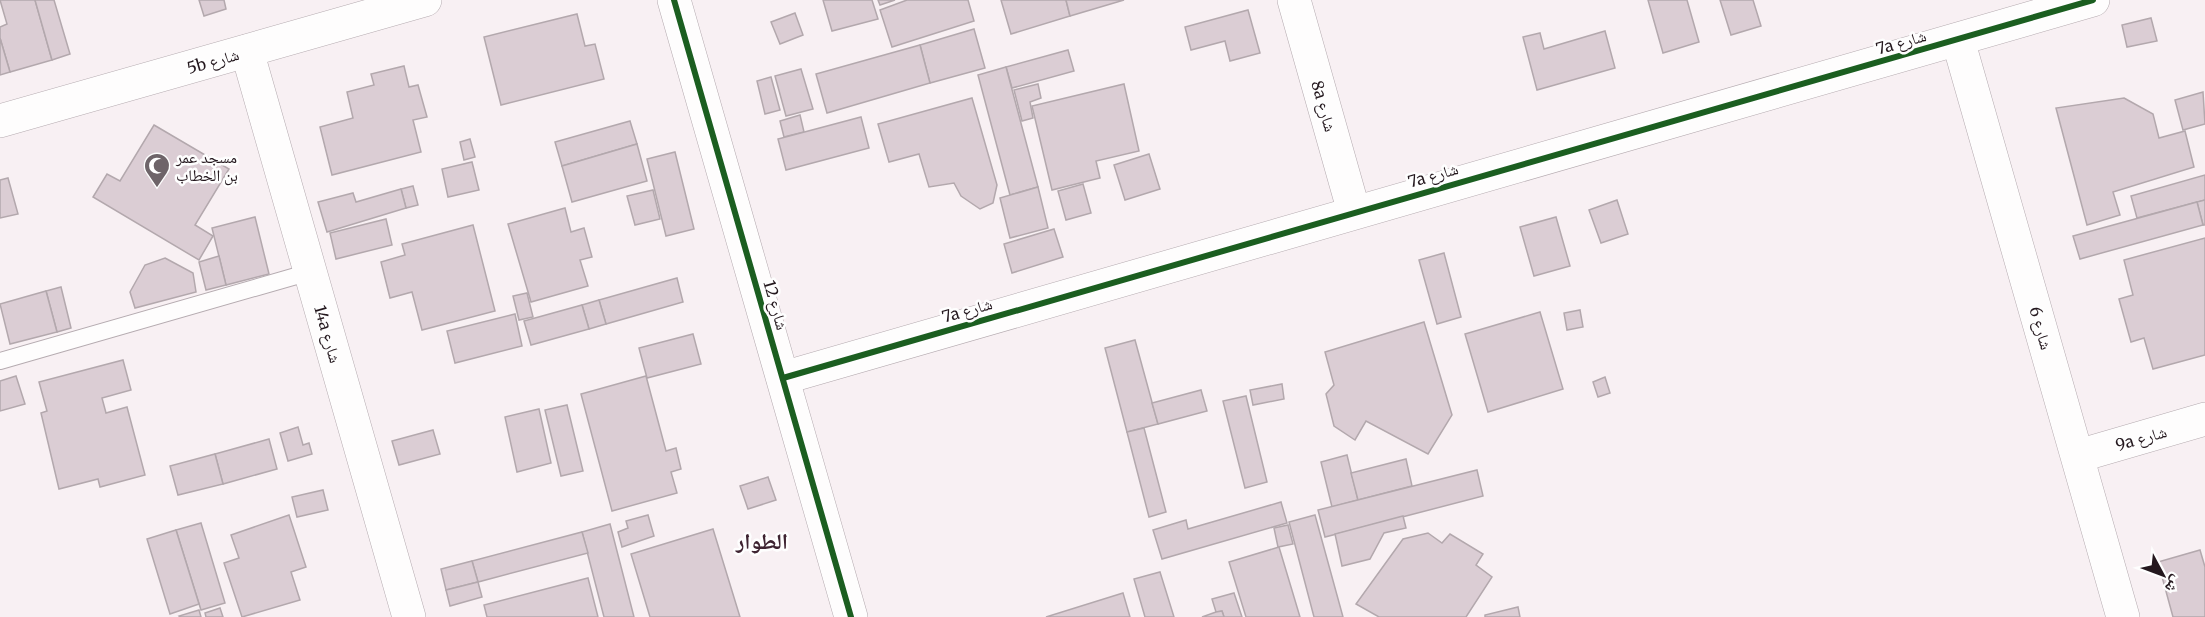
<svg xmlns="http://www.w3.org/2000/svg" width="2205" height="617" font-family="Merriweather,'Noto Naskh Arabic',serif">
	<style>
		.building { fill: #dbcdd4; stroke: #b3a8ad; stroke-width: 1.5 }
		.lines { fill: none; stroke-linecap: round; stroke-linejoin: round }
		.lane-casing { stroke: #b5abb0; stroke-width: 18 }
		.street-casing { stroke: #b5abb0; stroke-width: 34 }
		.lane { stroke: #fefdfd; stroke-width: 16 }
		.street { stroke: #fefdfd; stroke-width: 33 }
		.cycleway-casing { stroke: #fefefe; stroke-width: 10 }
		.cycleway { stroke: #1b5e20; stroke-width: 6 }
		.labels { text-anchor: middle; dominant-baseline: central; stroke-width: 5; stroke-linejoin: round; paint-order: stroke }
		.street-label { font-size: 16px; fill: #24181e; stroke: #fefefe }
		.poi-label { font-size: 16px; fill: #24181e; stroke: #fefefe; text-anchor: start }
		.district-label { font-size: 22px; font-weight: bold; fill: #3e2331; stroke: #fefefe }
	</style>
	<rect width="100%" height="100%" fill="#f8f0f3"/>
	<g class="building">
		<polygon points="0,0 35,0 52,60 10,72 0,38 0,27 7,24"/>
		<polygon points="35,0 54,0 70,54 52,60"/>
		<polygon points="199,0 224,0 226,9 204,16"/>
		<polygon points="823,0 872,0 878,19 832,31"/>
		<polygon points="878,0 895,0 880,5"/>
		<polygon points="907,0 968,0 974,21 892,47 880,10"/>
		<polygon points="1001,0 1066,0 1070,16 1011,34"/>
		<polygon points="1066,0 1124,0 1070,16"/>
		<polygon points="1648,0 1687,0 1699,42 1663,53"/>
		<polygon points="1720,0 1753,0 1761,26 1731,35"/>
		<polygon points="1248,10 1260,53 1230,61 1225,41 1191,50 1185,27"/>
		<polygon points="795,13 803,35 780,44 771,22"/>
		<polygon points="577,14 585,46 595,44 604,79 501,105 484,37"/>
		<polygon points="2151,18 2157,41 2127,47 2122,25"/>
		<polygon points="974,29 985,68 930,83 920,45"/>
		<polygon points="1605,31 1615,68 1537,90 1523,37 1540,33 1544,49"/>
		<polygon points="0,38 10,72 0,75"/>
		<polygon points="920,45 930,83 827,113 816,74"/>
		<polygon points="1068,50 1074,71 1012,88 1006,67"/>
		<polygon points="404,66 409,87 418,85 427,117 413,120 421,152 332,175 320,127 353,118 347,92 374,85 371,74"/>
		<polygon points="1006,67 1038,187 1010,195 978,75"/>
		<polygon points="801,69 813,109 786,116 775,76"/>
		<polygon points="771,77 780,110 765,114 757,81"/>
		<polygon points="1038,84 1041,98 1030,102 1033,118 1022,121 1014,90"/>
		<polygon points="1124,84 1139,151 1096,161 1100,178 1052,190 1032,106"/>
		<polygon points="2203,92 2205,124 2183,130 2175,100"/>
		<polygon points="972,98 997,185 993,203 980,209 961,196 954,183 929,187 919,154 889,162 878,124"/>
		<polygon points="2124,98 2153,114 2159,138 2185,131 2194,167 2113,192 2120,215 2087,225 2056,108"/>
		<polygon points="800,115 804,132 784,137 780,121"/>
		<polygon points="861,117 869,148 786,170 778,139"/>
		<polygon points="630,121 637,144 562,166 555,142"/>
		<polygon points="154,125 229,169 195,225 213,236 199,260 93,197 107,174 120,181"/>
		<polygon points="470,139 475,157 464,160 460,142"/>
		<polygon points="637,144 647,181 572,202 562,166"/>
		<polygon points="675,152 694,229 666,236 647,159"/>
		<polygon points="1149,154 1160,189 1125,200 1114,165"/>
		<polygon points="472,162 479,190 448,197 442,169"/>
		<polygon points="2205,175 2205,200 2137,218 2131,196"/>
		<polygon points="8,178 18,214 0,218 0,180"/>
		<polygon points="1083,184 1091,213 1066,220 1058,191"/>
		<polygon points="413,186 418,205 406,208 401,189"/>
		<polygon points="1038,187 1048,228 1010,238 1000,198"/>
		<polygon points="401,189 406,208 327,232 318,202 353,193 356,202"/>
		<polygon points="653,190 660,219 635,225 627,196"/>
		<polygon points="1617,200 1628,234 1601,243 1589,210"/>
		<polygon points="2205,200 2205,225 2203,225 2197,202"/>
		<polygon points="2197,202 2203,225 2080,259 2073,236"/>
		<polygon points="565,208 571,232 584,228 592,257 580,260 588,286 531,302 508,224"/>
		<polygon points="255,217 269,274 226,285 212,228"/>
		<polygon points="1556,217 1570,266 1534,276 1520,227"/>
		<polygon points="386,219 392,245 336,259 330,233"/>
		<polygon points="473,225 495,311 422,330 412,292 390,298 381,262 405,255 402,244"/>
		<polygon points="1054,229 1063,257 1012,273 1004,244"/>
		<polygon points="2205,238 2205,355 2153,369 2144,338 2131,342 2119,299 2133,295 2124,260"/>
		<polygon points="1444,253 1461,317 1437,324 1419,260"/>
		<polygon points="219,256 226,285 206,290 199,262"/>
		<polygon points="165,258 193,273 196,292 135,308 130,292 145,265"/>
		<polygon points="677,278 683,302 606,324 599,300"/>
		<polygon points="61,287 71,328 57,332 46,291"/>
		<polygon points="46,291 57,332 10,344 0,304"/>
		<polygon points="527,293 533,317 519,320 513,296"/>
		<polygon points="599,300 606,324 589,329 582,305"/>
		<polygon points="582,305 589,329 531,345 524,321"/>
		<polygon points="1580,310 1583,327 1567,330 1564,313"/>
		<polygon points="1540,312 1563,389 1488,412 1465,334"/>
		<polygon points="515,314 522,346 455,363 447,331"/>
		<polygon points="1424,322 1452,415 1428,454 1366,421 1355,440 1334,426 1326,394 1334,385 1325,352"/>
		<polygon points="693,334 701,364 647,378 639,348"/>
		<polygon points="1135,340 1158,424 1127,432 1105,348"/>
		<polygon points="123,360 131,390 102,398 106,413 127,407 145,475 100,487 98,479 59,489 41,413 47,411 39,382"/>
		<polygon points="16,376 25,404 0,411 0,381"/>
		<polygon points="646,376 666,451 676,448 681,469 671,472 677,493 612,511 581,394"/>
		<polygon points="1605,377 1610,393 1598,397 1593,382"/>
		<polygon points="1282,384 1284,399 1253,405 1250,390"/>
		<polygon points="1201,390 1207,411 1158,424 1152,403"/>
		<polygon points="1246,396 1267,482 1245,488 1223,401"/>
		<polygon points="567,405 583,471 561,476 545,410"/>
		<polygon points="539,409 551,463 517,472 505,417"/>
		<polygon points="298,427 303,445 309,443 312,454 288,461 280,433"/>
		<polygon points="1144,428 1166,512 1149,517 1127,432"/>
		<polygon points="433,430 440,454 399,465 392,441"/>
		<polygon points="269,439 277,469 223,484 215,454"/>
		<polygon points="215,454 223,484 178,495 170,466"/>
		<polygon points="1347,455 1358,500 1332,507 1321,462"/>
		<polygon points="1406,459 1412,486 1358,500 1351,473"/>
		<polygon points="1477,470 1483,496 1325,537 1318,510"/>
		<polygon points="768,477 776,500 748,509 740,486"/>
		<polygon points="323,490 328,510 297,517 292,497"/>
		<polygon points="1281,502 1287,523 1162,559 1153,530 1186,520 1188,529"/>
		<polygon points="289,515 306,567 291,572 300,600 242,617 224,563 239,558 231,535"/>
		<polygon points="648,515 654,536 622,547 618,532 628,528 626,521"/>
		<polygon points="1315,515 1343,617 1314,617 1289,522"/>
		<polygon points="1403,516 1406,528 1384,533 1370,559 1342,566 1335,534"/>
		<polygon points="201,523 225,603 201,610 176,530"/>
		<polygon points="610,524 634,617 604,617 582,532"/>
		<polygon points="1288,525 1293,544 1278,547 1274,528"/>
		<polygon points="713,529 740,617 650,617 631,554"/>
		<polygon points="176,530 199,604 170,614 147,539"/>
		<polygon points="582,532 588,553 478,582 472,561"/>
		<polygon points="1428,533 1442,543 1450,534 1483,554 1476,565 1492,577 1466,617 1379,617 1356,604 1403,539"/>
		<polygon points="1279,547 1300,617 1246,617 1229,562"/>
		<polygon points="2200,550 2205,567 2205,617 2173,617 2158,562"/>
		<polygon points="472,561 478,582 446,590 441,569"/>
		<polygon points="1160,572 1174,617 1145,617 1134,579"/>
		<polygon points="588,578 598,617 487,617 484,605"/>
		<polygon points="478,582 482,597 450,606 446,590"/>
		<polygon points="1123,593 1130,617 1046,617"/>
		<polygon points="1234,593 1242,617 1224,617 1222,611 1216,612 1212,599"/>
		<polygon points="1518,607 1520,617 1485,617 1485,615"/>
		<polygon points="220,608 223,617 206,617 205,613"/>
		<polygon points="199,610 201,617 180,617 179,616"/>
		<polygon points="1222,611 1224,617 1202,617 1216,612"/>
	</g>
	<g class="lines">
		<defs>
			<polyline id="lane" points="0,361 310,272"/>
			<g id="street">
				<polyline points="674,0 851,617"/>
				<polyline points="1294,0 1354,212"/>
				<polyline points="1958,40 2123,617"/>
				<polyline points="247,51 409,617"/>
				<polyline points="0,121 425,0"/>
				<polyline points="783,378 2093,0"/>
				<polyline points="2078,456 2205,419"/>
			</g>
		</defs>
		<use href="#lane" class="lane-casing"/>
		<use href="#street" class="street-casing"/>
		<use href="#lane" class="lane"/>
		<use href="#street" class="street"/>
		<defs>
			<g id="cycleway">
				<polyline points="674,0 851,617"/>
				<polyline points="783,378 2093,0"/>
			</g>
		</defs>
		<use href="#cycleway" class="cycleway-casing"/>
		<use href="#cycleway" class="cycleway"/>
	</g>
	<defs>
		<symbol id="mosque-pin" viewBox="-11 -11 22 30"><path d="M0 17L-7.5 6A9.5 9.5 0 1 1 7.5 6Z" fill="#6e6469" stroke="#fefefe"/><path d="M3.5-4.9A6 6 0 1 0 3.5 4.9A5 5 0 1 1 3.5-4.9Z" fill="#fff"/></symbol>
	</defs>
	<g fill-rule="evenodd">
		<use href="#mosque-pin" x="142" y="151" width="30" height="40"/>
	</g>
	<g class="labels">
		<g class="street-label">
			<text transform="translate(1901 42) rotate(-16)">7a شارع</text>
			<text transform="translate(213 61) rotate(-16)">5b شارع</text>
			<text transform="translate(1324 106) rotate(74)">8a شارع</text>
			<text transform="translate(1433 175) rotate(-16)">7a شارع</text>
			<text transform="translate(776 305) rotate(74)">شارع 12</text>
			<text transform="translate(967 310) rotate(-16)">7a شارع</text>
			<text transform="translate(2041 328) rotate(74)">شارع 6</text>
			<text transform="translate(328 334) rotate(74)">14a شارع</text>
			<text transform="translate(2141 438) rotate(-16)">9a شارع</text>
		</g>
		<g class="poi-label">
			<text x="176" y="157">مسجد عمر<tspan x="176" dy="18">بن الخطاب</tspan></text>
		</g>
		<g class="district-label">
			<text x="762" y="541">الطوار</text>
		</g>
	</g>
	<g transform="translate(2163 575) rotate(131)" stroke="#fefefe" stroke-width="4.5" paint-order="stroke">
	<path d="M0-4.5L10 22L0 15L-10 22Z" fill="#24181e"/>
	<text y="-9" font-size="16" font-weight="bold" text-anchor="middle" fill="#24181e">ش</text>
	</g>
</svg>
